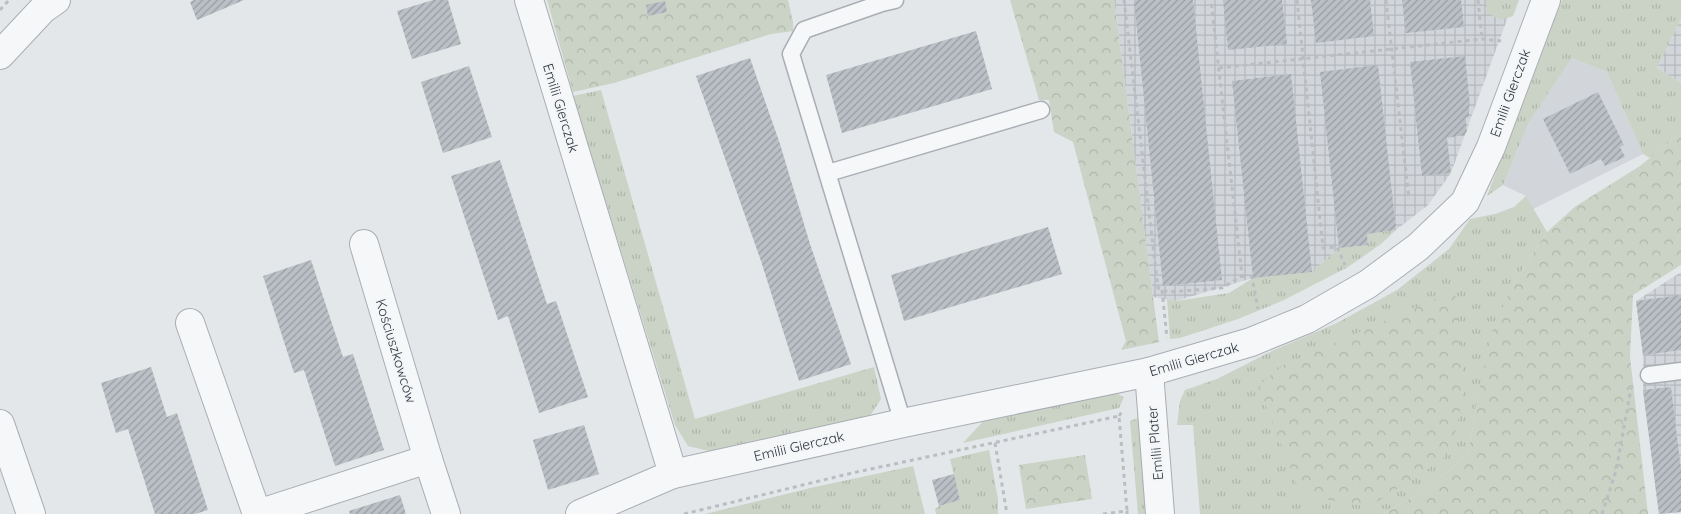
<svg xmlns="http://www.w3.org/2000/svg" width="1681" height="514" font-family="Quicksand,sans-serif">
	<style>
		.built { fill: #d2d6db }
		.industrial { fill: url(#industrial-grid) }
		.grass { fill: url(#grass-tufts) }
		.forest { fill: url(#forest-crowns) }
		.building { fill: url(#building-hatch) }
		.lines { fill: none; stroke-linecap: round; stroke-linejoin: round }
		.service-casing { stroke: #a9aeb4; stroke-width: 19 }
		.minor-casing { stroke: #a9aeb4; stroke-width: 30 }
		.path { stroke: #babdc1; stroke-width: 3; stroke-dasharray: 4 4; stroke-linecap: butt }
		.service { stroke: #f6f7f8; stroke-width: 16 }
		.minor { stroke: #f6f7f8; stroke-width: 28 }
		.labels { text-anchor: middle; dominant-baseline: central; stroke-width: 4; stroke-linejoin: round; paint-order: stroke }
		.street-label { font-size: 14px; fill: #2d3640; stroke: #f3f5f7 }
	</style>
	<defs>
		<pattern id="industrial-grid" width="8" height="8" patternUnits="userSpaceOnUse" patternTransform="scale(1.25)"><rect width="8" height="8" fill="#d2d6db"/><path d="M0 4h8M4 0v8" fill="none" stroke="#b5b8bd"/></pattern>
		<pattern id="grass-tufts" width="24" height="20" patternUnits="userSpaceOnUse" patternTransform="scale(1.25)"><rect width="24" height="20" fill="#cad3c5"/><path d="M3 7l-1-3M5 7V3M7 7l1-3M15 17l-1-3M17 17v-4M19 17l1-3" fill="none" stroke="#aeb6aa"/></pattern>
		<pattern id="forest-crowns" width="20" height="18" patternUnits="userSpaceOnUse" patternTransform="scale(1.25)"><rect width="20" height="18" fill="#cad3c5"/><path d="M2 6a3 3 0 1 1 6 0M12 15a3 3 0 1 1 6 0" fill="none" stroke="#aeb6aa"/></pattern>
		<pattern id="building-hatch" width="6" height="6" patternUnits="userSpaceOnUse" patternTransform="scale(1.25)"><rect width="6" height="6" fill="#bbc0c6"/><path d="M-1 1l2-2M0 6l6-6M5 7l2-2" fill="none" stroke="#989da2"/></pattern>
	</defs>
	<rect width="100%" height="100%" fill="#e3e7ea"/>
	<polygon class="built" points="1572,58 1607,72 1643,154 1533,209 1526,196 1503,185 1529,122"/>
	<g class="industrial">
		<polygon points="1114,0 1514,0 1451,173 1428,205 1396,230 1367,234 1368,245 1339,248 1312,272 1253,278 1176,301 1153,297"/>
		<polygon points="1681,19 1681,83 1657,68"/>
		<polygon points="1681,272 1681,512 1659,514 1643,390 1643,355 1636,301"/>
	</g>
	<g class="grass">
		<polygon points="1486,0 1519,0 1513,16 1501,20 1487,13"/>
		<polygon points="1562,0 1681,0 1681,19 1657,68 1681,83 1681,133 1650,158 1643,154 1607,72 1572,58 1529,122 1503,185 1487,196"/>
		<polygon points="601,90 695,419 874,367 881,399 870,416 709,451 688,446 675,425 573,96"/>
		<polygon points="1526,196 1547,232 1513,284 1478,397 1468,454 1427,489 1383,514 1200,514 1193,425 1177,425 1180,401 1185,390 1217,379 1272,351 1337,323 1397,290 1449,249 1470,219 1495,214 1514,207"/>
		<polygon points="1396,230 1381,244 1348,267 1284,300 1238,319 1180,338 1170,339 1167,299 1176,301 1229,293 1253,278 1312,272 1339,248 1368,245 1367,234"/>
		<polygon points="1114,392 1124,397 1119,408 963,443 987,417"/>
		<polygon points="1143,416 1152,514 1138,514 1130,421"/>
		<polygon points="989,450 998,499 998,514 936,514 935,509 939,506 960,500 950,459"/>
		<polygon points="913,466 925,514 705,514 810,488"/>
	</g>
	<g class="forest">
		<polygon points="547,0 788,0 793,22 793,31 771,34 614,83 573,92"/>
		<polygon points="1010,0 1114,0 1159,342 1121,350 1126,341 1073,142 1054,132 1049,100 1039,100"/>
		<polygon points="1681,133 1681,265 1633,295 1630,357 1648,514 1383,514 1427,489 1468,454 1478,397 1491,334 1513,284 1547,232 1576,206 1640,166"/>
		<polygon points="1455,290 1464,383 1457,428 1443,459 1369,507 1301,495 1258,386 1282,366"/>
		<polygon points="1085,455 1092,499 1026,509 1019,465"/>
	</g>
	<g class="building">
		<polygon points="194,0 244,0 197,20 190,2"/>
		<polygon points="433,0 448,0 461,44 412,59 397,11"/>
		<polygon points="1134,0 1193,0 1222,280 1163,286"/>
		<polygon points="1223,0 1282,0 1287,44 1228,50"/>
		<polygon points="1311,0 1370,0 1374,36 1316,43"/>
		<polygon points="1402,0 1461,0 1464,27 1406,33"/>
		<polygon points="665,1 667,12 648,16 646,5"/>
		<polygon points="976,31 992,89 842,133 826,75"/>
		<polygon points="1465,56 1470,105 1469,106 1469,117 1465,118 1467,131 1464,135 1447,138 1451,173 1422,176 1410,62"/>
		<polygon points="750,58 780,144 810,244 851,364 799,381 761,261 696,76"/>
		<polygon points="1378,65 1396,230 1367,234 1368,245 1339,248 1320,72"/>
		<polygon points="469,66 492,137 443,153 421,82"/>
		<polygon points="1291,74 1312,272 1253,278 1232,81"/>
		<polygon points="1598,92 1624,145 1620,147 1625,157 1605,166 1601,159 1570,174 1543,119"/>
		<polygon points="500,160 547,304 556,301 588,397 539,413 508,316 498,320 451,176"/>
		<polygon points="1048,227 1062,274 904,321 891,275"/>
		<polygon points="311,260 343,357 353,354 384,450 335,466 304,370 294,373 263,276"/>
		<polygon points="1681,295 1681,350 1643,355 1636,301"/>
		<polygon points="151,367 167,417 177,413 208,510 195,514 155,514 128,429 116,433 101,383"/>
		<polygon points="1671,387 1681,470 1681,512 1659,514 1643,390"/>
		<polygon points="584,425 599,474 548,490 533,440"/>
		<polygon points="954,474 960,500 939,506 932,480"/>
		<polygon points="400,495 406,514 350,514 349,511"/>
	</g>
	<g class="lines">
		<defs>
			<g id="service">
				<polyline points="895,0 882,3 804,30 791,54 903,423"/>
				<polyline points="828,173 1041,110"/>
				<polyline points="1649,375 1681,371"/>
			</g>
			<g id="minor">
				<polyline points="529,0 673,474"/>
				<polyline points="0,55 43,9 56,0"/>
				<polyline points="364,244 428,459 446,514"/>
				<polyline points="190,323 257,514"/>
				<polyline points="1149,372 1160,514"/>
				<polyline points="0,424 31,514"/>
				<polyline points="258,514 428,459"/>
				<polyline points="580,514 673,474 903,423 1149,372 1251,342 1307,319 1368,284 1418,247 1465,202 1491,147 1546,0"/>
			</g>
		</defs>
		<use href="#service" class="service-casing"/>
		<use href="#minor" class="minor-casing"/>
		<g class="path">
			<polyline points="1124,0 1158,288 1168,292 1222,288 1242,276 1211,0"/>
			<polyline points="1297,0 1323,248 1337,247 1345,265"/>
			<polyline points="1386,0 1409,199"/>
			<polyline points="1478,0 1482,39"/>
			<polyline points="0,10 9,0"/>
			<polyline points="1219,68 1482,39 1501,41"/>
			<polyline points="1242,276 1252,277 1258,309"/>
			<polyline points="1162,290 1167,338"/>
			<polyline points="1119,416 1123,410"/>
			<polyline points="995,443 1007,514"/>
			<polyline points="684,514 852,473 1119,416 1127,511"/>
			<polyline points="1103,514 1127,511 1127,514"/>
			<polyline points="1602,514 1616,471 1631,388"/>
		</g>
		<use href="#service" class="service"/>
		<use href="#minor" class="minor"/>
	</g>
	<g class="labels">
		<g class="street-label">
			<text transform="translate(1510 93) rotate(-70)">Emilii Gierczak</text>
			<text transform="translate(561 108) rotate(73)">Emilii Gierczak</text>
			<text transform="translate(396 351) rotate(73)">Kościuszkowców</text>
			<text transform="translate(1194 359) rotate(-16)">Emilii Gierczak</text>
			<text transform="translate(1155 443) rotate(-95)">Emilii Plater</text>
			<text transform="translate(799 446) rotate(-13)">Emilii Gierczak</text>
		</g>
	</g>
</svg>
